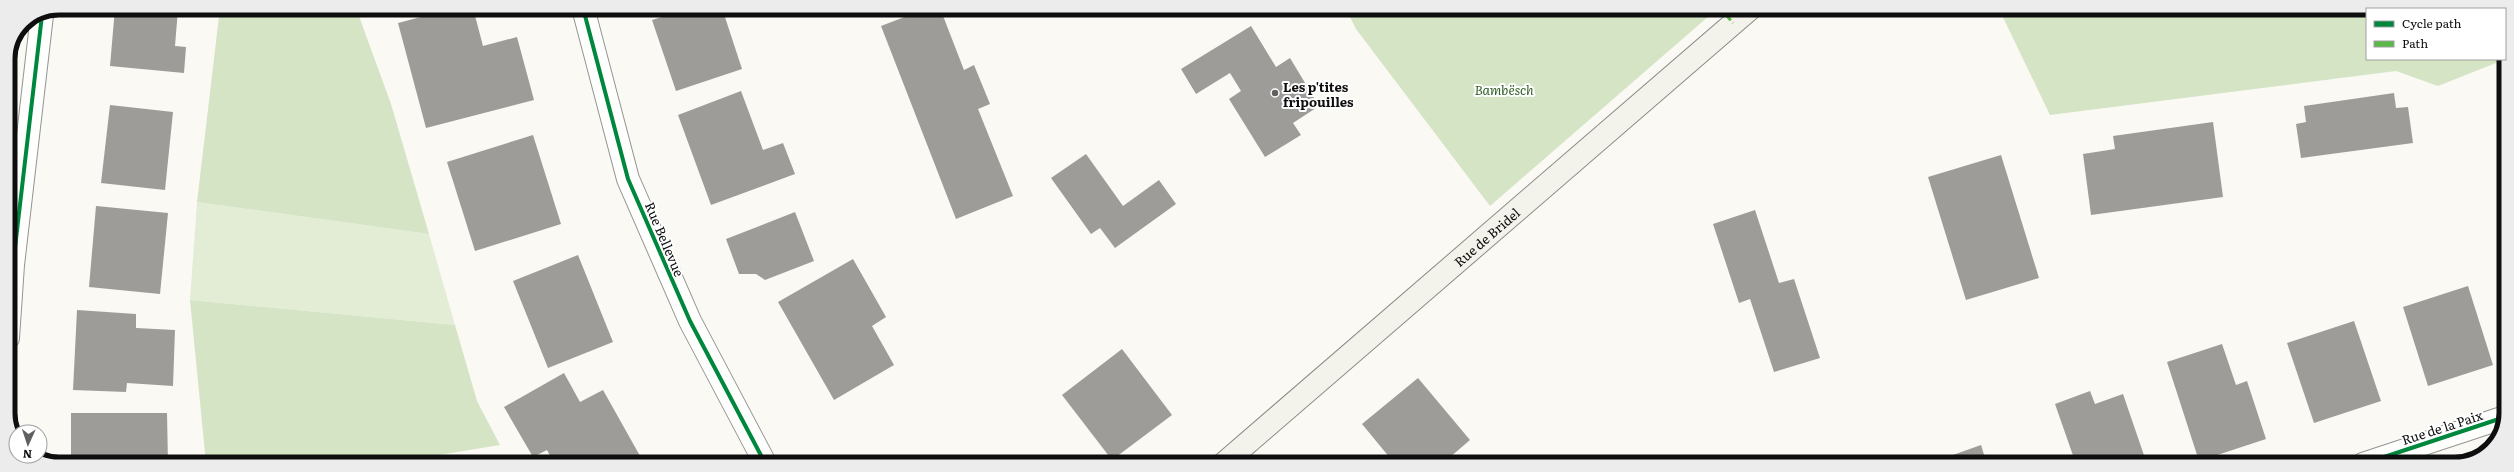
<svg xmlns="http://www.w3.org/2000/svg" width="2514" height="472" font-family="Literata,serif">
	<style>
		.green { fill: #e3edd6 }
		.forest { fill: #d5e4c5 }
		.building { fill: #9e9c99 }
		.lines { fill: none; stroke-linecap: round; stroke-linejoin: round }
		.street-casing { stroke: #949492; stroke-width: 24 }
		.secondary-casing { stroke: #8b8a88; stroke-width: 24 }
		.street { stroke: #fefefd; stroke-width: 22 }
		.secondary { stroke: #f4f3eb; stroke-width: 22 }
		.quiet { stroke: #58b947; stroke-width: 3; stroke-dasharray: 6 3; stroke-linecap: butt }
		.cycleway-casing { stroke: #fff; stroke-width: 6 }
		.cycleway { stroke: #00873e; stroke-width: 4 }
		.poi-dot { fill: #61605e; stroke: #fff; stroke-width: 1.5 }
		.labels { text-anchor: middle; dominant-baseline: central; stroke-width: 4; stroke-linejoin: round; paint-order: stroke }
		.poi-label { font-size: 13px; font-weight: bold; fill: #0e0e0e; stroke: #fff; text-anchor: start }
		.park-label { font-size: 13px; font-style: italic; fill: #315e26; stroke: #fff }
		.street-label { font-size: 13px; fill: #0e0e0e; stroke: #fff }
		.rim { fill: none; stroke: #0e0e0e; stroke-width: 5 }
	</style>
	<rect width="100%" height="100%" fill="#faf9f4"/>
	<polygon class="green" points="197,202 429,234 455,325 190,300"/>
	<g class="forest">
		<polygon points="220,8 356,8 391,104 429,234 197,202"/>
		<polygon points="1346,9 1717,9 1490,206 1356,29"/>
		<polygon points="1999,9 2465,9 2367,9 2367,59 2505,59 2505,54 2506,59 2438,86 2396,71 2050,115"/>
		<polygon points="190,300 455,325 477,401 500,445 390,463 206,463"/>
	</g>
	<g class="building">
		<polygon points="115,8 178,9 175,46 186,47 184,73 110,66"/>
		<polygon points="455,8 473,8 483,46 517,37 534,100 426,128 398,23"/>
		<polygon points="677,8 722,8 742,69 676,91 652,20 678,12"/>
		<polygon points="928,8 940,8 964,70 974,65 990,104 978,109 1013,196 956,219 881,26"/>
		<polygon points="1251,26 1276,67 1290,58 1319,106 1293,123 1301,135 1265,157 1229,99 1241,91 1230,73 1196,94 1181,69"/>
		<polygon points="741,91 763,150 783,143 795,174 711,205 678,115"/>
		<polygon points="2394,93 2396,108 2408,107 2413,143 2301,158 2296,124 2306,122 2304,106"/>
		<polygon points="110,105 173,112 165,190 101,183"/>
		<polygon points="2213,122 2223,197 2091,215 2083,154 2115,149 2113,136"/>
		<polygon points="533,135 561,224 475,251 447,162"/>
		<polygon points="1086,154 1123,206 1159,180 1176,204 1115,248 1100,228 1091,234 1051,178"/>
		<polygon points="2001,155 2039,278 1966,300 1928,177"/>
		<polygon points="96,206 168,213 160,294 89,287"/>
		<polygon points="1755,210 1779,283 1794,279 1820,358 1774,372 1750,299 1739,303 1713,224"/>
		<polygon points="795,212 814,261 765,280 756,274 739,274 726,239"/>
		<polygon points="578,255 613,342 548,368 513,281"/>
		<polygon points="853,259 886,317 872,326 894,365 834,400 778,302"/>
		<polygon points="2468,286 2493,365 2428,386 2403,307"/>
		<polygon points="77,310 136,314 136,328 175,330 173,386 127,383 126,392 73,390"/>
		<polygon points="2354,321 2381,401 2314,423 2287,343"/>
		<polygon points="2222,344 2236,385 2247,381 2266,439 2199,461 2167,362"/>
		<polygon points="1122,349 1172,415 1112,460 1062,395"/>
		<polygon points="564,373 580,402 603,390 644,463 554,463 547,450 533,457 504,407"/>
		<polygon points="1418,378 1470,440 1442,464 1395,464 1362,424"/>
		<polygon points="2090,391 2095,404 2123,394 2147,464 2076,464 2055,404"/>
		<polygon points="71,413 167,413 168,463 71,463"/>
		<polygon points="1981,445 1987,464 1937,464 1936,461"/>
		<polygon points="1322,455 1329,464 1312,464"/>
	</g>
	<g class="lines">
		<defs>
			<g id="street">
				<polyline points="583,8 628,179 690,321 765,463"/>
				<polyline points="8,338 13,265 42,15"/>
				<polyline points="2363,464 2505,417"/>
			</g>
			<g id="secondary">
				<path id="s1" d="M1223,464L1750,9"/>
			</g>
		</defs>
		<use href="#street" class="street-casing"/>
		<use href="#secondary" class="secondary-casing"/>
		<use href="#street" class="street"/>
		<use href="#secondary" class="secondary"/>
		<polyline class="quiet" points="1721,9 1733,23"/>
		<defs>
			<g id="cycleway">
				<polyline points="583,8 628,179 690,321 765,463"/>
				<polyline points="8,338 13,265 42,15"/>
				<polyline points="2363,464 2505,417"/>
			</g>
		</defs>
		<use href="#cycleway" class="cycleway-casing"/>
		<use href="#cycleway" class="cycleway"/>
	</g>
	<circle class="poi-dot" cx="1275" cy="93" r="4"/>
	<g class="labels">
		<g class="poi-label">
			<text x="1283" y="86">Les p'tites<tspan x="1283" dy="15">fripouilles</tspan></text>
		</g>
		<g class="park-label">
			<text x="1504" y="89">Bambësch</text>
		</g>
		<g class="street-label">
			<text stroke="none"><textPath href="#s1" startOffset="348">Rue de Bridel</textPath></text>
			<text transform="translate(665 239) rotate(67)">Rue Bellevue</text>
			<text transform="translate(2442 427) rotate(-18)">Rue de la Paix</text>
		</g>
	</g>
	<path d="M0 0H2514V472H0ZM59 15H2455A44 44 0 0 1 2499 59V413A44 44 0 0 1 2455 457H59A44 44 0 0 1 15 413V59A44 44 0 0 1 59 15Z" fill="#ececec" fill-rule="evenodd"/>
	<path class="rim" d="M59 15H2455A44 44 0 0 1 2499 59V413A44 44 0 0 1 2455 457H59A44 44 0 0 1 15 413V59A44 44 0 0 1 59 15Z"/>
	<rect x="2366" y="8" width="140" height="52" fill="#ffffff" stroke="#9f9f9f"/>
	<rect x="2374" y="21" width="20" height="6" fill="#00873e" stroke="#9f9f9f"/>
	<text x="2402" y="28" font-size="12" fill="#0e0e0e">Cycle path</text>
	<rect x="2374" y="41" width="20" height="6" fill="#58b947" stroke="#9f9f9f"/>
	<text x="2402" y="48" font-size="12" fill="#0e0e0e">Path</text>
	<g transform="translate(28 444) rotate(183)"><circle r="19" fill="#ffffff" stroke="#9f9f9f"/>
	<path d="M0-3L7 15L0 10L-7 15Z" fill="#61605e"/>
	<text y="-6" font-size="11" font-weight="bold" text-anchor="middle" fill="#0e0e0e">N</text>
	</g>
</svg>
